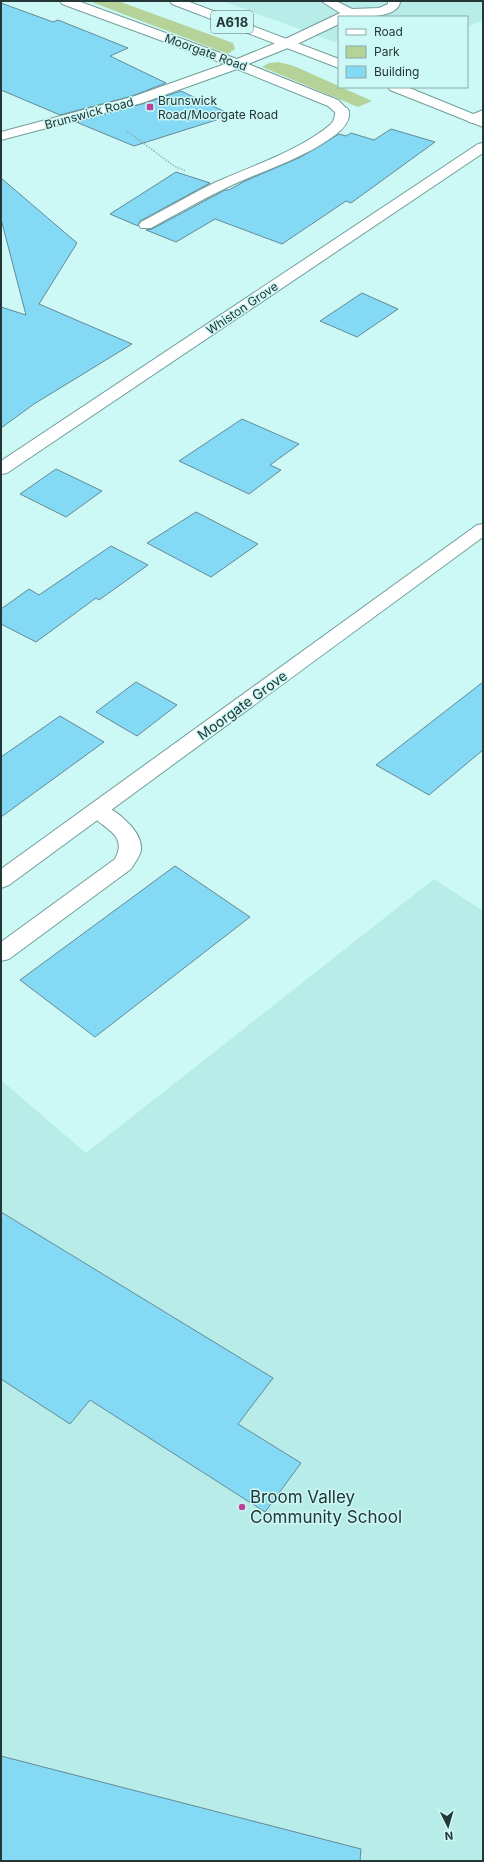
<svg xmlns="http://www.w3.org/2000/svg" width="484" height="1862" font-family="Inter,sans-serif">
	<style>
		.built { fill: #b7ece9 }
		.green { fill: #b5d299 }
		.building { fill: #84d9f4; stroke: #648a97 }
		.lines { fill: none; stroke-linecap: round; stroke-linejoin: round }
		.service-casing { stroke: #729d9a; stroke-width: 2 }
		.minor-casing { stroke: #729d9a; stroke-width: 2 }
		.primary-casing { stroke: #729d9a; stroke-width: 2 }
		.path { stroke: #90b3b1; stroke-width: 1.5; stroke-dasharray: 1.5 1.5; stroke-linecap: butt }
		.service { fill: #fff; fill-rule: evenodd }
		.minor { fill: #fff; fill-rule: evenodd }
		.primary { fill: #fff; fill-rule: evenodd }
		.poi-dot { fill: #ba4297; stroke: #ccf9f6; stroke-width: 1.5 }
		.labels { text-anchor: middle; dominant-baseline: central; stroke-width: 3; stroke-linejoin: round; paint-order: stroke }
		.far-street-label { font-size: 12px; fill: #243635; stroke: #ccf9f6 }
		.far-poi-label { font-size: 12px; fill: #243635; stroke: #ccf9f6; text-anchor: start }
		.shield { fill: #ccf9f6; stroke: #56706f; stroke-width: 1 }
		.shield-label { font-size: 13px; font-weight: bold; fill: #243635 }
		.street-label { font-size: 14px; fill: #243635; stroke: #ccf9f6 }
		.near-poi-label { font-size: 17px; fill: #243635; stroke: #ccf9f6; text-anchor: start }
	</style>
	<rect width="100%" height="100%" fill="#ccf9f6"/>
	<g class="built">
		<polygon points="222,1 483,1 483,20 467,27 467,17 339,17 339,40 335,42"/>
		<polygon points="434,879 483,911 483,1861 1,1861 1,1080 86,1153"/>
	</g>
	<g class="green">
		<polygon points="89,1 118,1 233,43 235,49 228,54"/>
		<polygon points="278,62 294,66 372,101 358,107 262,67 269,63"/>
	</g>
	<g class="building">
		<polygon points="1,3 53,22 58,20 128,48 110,56 166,83 132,96 60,115 1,90"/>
		<polygon points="181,91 232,115 134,146 76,122 142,104"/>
		<polygon points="391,129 435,142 351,203 346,201 282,244 215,219 176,242 146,230 152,229 225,190 229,190 245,181 301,157 339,134 346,136 351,133 374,140"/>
		<polygon points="176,172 210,183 140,221 138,226 110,214"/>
		<polygon points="1,178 77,243 39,304 132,344 34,404 1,428 1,307 26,315 1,219"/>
		<polygon points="362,293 398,309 357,337 320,321"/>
		<polygon points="242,419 299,444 270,465 281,470 249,494 179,461"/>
		<polygon points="56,469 102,491 66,517 20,494"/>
		<polygon points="196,512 258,544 211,577 147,543"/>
		<polygon points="111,546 148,565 99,600 96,598 36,642 1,624 1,609 29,589 39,595"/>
		<polygon points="136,682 177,705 137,736 96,712"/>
		<polygon points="483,682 483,750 429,795 376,765"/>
		<polygon points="60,716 104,742 1,817 1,757"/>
		<polygon points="175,866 250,917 95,1037 20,980"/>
		<polygon points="1,1212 273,1378 238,1424 301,1463 265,1512 90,1400 70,1424 1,1379"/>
		<polygon points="1,1756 361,1849 360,1861 1,1861"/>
	</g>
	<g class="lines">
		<defs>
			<g id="service">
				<path d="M321,1H336L352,9L379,8L388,4V1H400C400,20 353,17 339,17V24L293,46H283L282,43L283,40L340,13Z"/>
				<path d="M342,107L347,108C352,115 347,124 341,130C311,157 260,171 224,189C199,201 175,215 151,228H141L139,225L141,222C166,209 191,194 216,182C252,166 301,150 331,124C336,119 334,113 337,108Z"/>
				<path d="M98,803C114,808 143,830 141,850C140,856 134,864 131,869L9,959L1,961V942L115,859C130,832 98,828 88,810L91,805Z"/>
			</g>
			<g id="minor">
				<polygon points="60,1 78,1 237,59 283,40 293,40 294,43 293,46 248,64 338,100 349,111 347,114 337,114 328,106 237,69 142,103 1,140 1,132 132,97 225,64 62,4"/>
				<polygon points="483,110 483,120 474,123 469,122 467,119 469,116"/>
				<polygon points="483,143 483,153 7,473 1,474 1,461 478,144"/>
				<polygon points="483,524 483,537 9,885 1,888 1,869 477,525"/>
			</g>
			<g id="primary">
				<polygon points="170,1 187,1 339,59 339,68 172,4"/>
				<polygon points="388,87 407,87 483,118 483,127 390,90"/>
			</g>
		</defs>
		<use href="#service" class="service-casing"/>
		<use href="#minor" class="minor-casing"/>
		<use href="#primary" class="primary-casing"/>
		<polyline class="path" points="127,131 174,166 186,171"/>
		<use href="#service" class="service"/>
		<use href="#minor" class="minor"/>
		<use href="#primary" class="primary"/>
	</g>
	<g class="poi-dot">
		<rect x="146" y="103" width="8" height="8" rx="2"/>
		<circle cx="242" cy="1507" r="4"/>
	</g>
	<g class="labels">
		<g class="far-street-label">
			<text transform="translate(206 52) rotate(20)">Moorgate Road</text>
			<text transform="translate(89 113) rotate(-15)">Brunswick Road</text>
			<text transform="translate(242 308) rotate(-34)">Whiston Grove</text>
		</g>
		<g class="far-poi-label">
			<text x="158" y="100">Brunswick<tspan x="158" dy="14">Road/Moorgate Road</tspan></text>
		</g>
		<rect class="shield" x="211" y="11" width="42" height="22" rx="3"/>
		<g class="shield-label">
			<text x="232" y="22">A618</text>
		</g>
		<g class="street-label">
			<text transform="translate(242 705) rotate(-36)">Moorgate Grove</text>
		</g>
		<g class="near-poi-label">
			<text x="250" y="1497">Broom Valley<tspan x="250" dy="20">Community School</tspan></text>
		</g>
	</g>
	<rect width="484" height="1862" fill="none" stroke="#243635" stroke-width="4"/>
	<rect x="338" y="16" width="130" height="72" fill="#ccf9f6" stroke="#89aba9"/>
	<rect x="346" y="29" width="20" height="6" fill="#ffffff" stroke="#89aba9"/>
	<text x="374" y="36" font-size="12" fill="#243635">Road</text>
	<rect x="346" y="46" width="20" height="12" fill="#b5d299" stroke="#89aba9"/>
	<text x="374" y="56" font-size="12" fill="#243635">Park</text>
	<rect x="346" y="66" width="20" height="12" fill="#84d9f4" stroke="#89aba9"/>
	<text x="374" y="76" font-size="12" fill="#243635">Building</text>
	<g transform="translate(448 1826) rotate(175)" stroke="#ccf9f6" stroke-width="3" paint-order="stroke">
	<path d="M0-3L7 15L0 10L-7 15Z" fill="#243635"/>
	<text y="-6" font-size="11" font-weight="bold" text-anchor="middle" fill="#243635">N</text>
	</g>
</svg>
